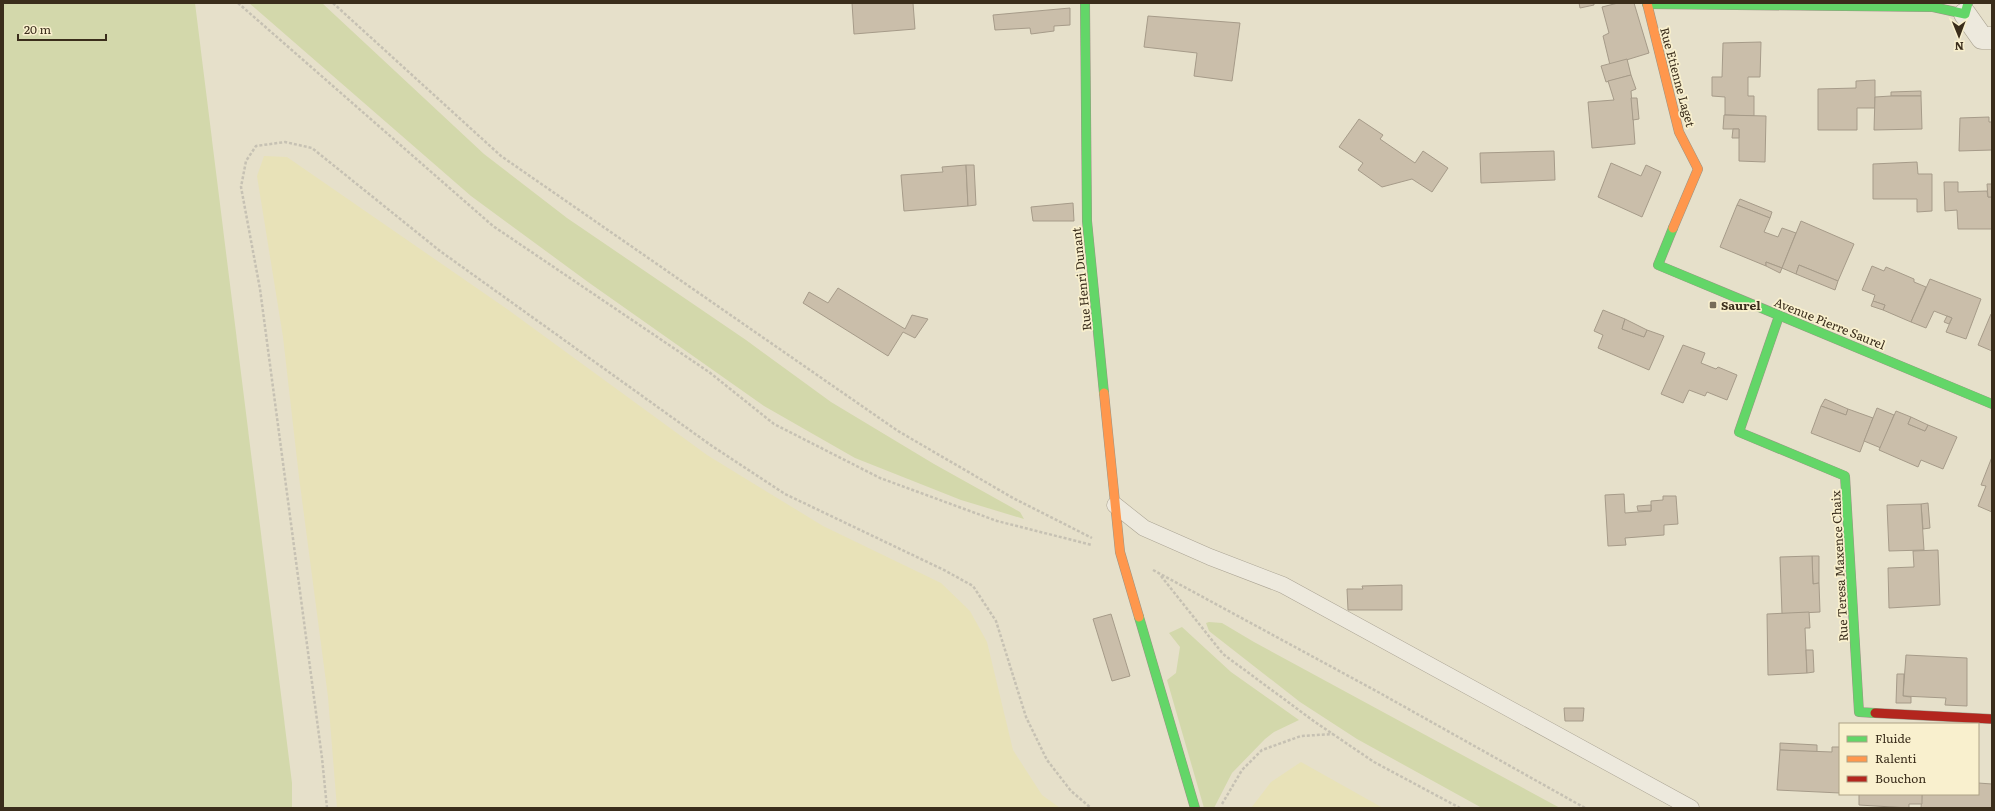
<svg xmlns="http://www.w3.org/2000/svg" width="1995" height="811" font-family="Literata,serif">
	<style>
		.farmland { fill: #e8e2b8 }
		.green { fill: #d3d8ab }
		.building { fill: #cabeaa; stroke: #a69b89 }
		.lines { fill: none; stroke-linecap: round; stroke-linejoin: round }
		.lane-casing { stroke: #aba494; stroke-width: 17 }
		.street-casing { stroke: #aba494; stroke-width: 23 }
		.fast-casing { stroke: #9a9484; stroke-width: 10 }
		.slow-casing { stroke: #9a9484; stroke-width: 10 }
		.jam-casing { stroke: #9a9484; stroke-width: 10 }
		.path { stroke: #c6c1b3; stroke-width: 2.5; stroke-dasharray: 3 2; stroke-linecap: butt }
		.lane { stroke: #ede9dd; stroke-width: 16 }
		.street { stroke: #ede9dd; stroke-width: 22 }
		.fast { stroke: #63d668; stroke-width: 9 }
		.slow { stroke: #ff974d; stroke-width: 9 }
		.jam { stroke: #b3261e; stroke-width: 9 }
		.poi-dot { fill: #766c58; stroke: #f9f0ce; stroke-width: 1.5 }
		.labels { text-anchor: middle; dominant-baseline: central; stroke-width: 3.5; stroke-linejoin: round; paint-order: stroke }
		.street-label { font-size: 12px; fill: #3a2d1b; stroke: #f9f0ce }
		.poi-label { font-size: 12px; font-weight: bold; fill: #3a2d1b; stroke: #f9f0ce; text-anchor: start }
	</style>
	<rect width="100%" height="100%" fill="#e6e0ca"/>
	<g class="farmland">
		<polygon points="264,156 287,157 507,309 707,455 823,526 941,583 970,611 987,642 1013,750 1042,795 1060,808 337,808 328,697 299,477 283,337 257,176"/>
		<polygon points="1301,762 1383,808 1251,808 1271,782"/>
	</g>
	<g class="green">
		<polygon points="3,3 195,3 292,783 292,808 3,808"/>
		<polygon points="249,3 322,3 484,154 567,218 746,340 831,402 934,464 1020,512 1024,519 961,500 855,458 764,406 588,282 471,196"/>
		<polygon points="1209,622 1222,623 1254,642 1560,808 1482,808 1357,739 1300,702 1209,631 1206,623"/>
		<polygon points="1182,627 1231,672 1299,720 1274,732 1265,739 1232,773 1214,808 1204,808 1167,680 1176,673 1180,647 1169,633"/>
	</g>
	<g class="building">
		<polygon points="852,3 913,3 915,29 854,34"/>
		<polygon points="1579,3 1594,3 1594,5 1580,8"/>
		<polygon points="1618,3 1634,3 1649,53 1610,65 1603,36 1609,33 1602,7"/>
		<polygon points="1070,8 1070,25 1054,26 1054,31 1031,34 1030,28 995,30 993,15"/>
		<polygon points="1148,16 1240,23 1232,81 1194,76 1197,53 1144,47"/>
		<polygon points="1761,42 1760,77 1748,77 1748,96 1754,96 1754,116 1725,115 1725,97 1712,96 1712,77 1722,77 1723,43"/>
		<polygon points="1627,59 1631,75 1606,82 1601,66"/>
		<polygon points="1631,75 1636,89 1631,91 1635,144 1592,148 1588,102 1614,100 1608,81"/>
		<polygon points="1875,80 1875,108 1857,108 1857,130 1818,130 1818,89 1856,88 1856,81"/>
		<polygon points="1921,91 1921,96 1891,96 1891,92"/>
		<polygon points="1891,96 1921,96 1922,129 1874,130 1875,97"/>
		<polygon points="1631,98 1637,98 1639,119 1633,120"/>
		<polygon points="1724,115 1766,116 1765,162 1739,161 1739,129 1723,129"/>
		<polygon points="1989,117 1989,122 1992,122 1992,150 1959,151 1960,118"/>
		<polygon points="1359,119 1383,135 1380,139 1415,163 1423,151 1448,168 1432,192 1412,179 1382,187 1358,170 1363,163 1339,147"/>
		<polygon points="1733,129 1739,129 1739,138 1732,138"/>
		<polygon points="1554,151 1555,180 1481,183 1480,153"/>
		<polygon points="1917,162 1918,174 1932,174 1932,211 1917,212 1917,199 1873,199 1873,164"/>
		<polygon points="1611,163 1641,176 1646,165 1661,172 1642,217 1598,197"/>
		<polygon points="966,165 968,206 904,211 901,175 943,172 942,167"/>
		<polygon points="966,165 974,165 976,205 968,206"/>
		<polygon points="1944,182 1958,182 1958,192 1987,191 1988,197 1992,197 1992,229 1958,229 1957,210 1945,211"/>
		<polygon points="1987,184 1992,184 1992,197 1988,197"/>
		<polygon points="1740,199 1772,212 1770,218 1737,205"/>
		<polygon points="1073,203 1074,221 1033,221 1031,207"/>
		<polygon points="1737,205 1770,218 1764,232 1778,237 1782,228 1796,233 1782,268 1766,262 1766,266 1720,247"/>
		<polygon points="1801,221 1854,244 1838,281 1799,265 1796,274 1782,268"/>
		<polygon points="1766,262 1782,268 1780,273 1766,266"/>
		<polygon points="1799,265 1838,281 1835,290 1796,274"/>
		<polygon points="1872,266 1884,271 1886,267 1914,279 1914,282 1926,287 1911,322 1883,310 1885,305 1873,301 1875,295 1862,290"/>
		<polygon points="1930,279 1981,299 1966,339 1946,332 1952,318 1934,311 1926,328 1911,322"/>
		<polygon points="838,288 905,329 912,315 928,319 915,338 903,332 888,356 803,303 809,292 828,303"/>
		<polygon points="1873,301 1885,305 1883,310 1871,306"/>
		<polygon points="1603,310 1625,319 1622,329 1644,337 1647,330 1664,336 1649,370 1598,348 1603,335 1594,331"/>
		<polygon points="1991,314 1992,314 1992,351 1978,345"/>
		<polygon points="1947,316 1952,318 1949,324 1944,322"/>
		<polygon points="1625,319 1647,330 1644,337 1622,329"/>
		<polygon points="1683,345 1705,353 1701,363 1716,369 1718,367 1737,375 1727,400 1707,392 1705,396 1689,390 1683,403 1661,394"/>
		<polygon points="1825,399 1848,409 1846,415 1821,406"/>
		<polygon points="1821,406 1846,415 1848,409 1873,418 1860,452 1811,433"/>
		<polygon points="1877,408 1894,415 1881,448 1864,441"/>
		<polygon points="1896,411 1911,417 1908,424 1925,431 1928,425 1957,437 1943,469 1921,460 1918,467 1879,450"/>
		<polygon points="1911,417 1928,425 1925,431 1908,424"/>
		<polygon points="1992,457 1992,512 1978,506 1986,486 1981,485"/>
		<polygon points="1624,494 1625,513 1651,511 1651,501 1663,500 1663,496 1676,496 1678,524 1664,525 1664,535 1625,538 1626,545 1608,546 1605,495"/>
		<polygon points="1928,503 1930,528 1923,529 1921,504"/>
		<polygon points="1921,504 1924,550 1889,551 1887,505"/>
		<polygon points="1651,505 1651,511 1638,511 1637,506"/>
		<polygon points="1938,550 1940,605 1889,608 1888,568 1914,567 1913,551"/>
		<polygon points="1812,556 1819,556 1819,583 1813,584"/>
		<polygon points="1812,556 1813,584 1819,583 1820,612 1782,614 1780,557"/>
		<polygon points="1402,585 1402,610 1348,610 1347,589 1363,589 1362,586"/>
		<polygon points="1809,612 1810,628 1805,628 1807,673 1768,675 1767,614"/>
		<polygon points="1111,614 1130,676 1112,681 1093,619"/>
		<polygon points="1806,650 1813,650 1814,672 1807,673"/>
		<polygon points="1906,655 1967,658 1967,706 1945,705 1946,698 1903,696"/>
		<polygon points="1897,674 1904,674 1903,696 1911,697 1911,703 1896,703"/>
		<polygon points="1564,708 1584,708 1583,721 1565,721"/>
		<polygon points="1780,743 1817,745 1817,752 1780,750"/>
		<polygon points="1832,747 1840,747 1840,793 1777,790 1780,750 1832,752"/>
		<polygon points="1978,783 1992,784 1992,808 1921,808 1922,794 1978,794"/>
		<polygon points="1859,794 1922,794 1922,804 1909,804 1909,808 1859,805"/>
	</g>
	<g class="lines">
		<defs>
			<polyline id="lane" points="1115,505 1144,528 1210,557 1283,585 1691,808"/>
			<polyline id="street" points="1965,14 1982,38 1992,38"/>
			<g id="fast">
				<polyline points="1085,3 1087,221 1104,393"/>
				<polyline points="1647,4 1933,7 1965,14 1968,3"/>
				<polyline points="1673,228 1658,265 1992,404"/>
				<polyline points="1779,316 1739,432 1845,476 1859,712 1875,713"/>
				<polyline points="1139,617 1195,808"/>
			</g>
			<g id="slow">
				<polyline points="1647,3 1679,132 1698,169 1673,228"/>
				<polyline points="1104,393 1120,552 1139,617"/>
			</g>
			<polyline id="jam" points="1875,713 1992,719"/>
		</defs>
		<use href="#lane" class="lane-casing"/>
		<use href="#street" class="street-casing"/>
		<use href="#fast" class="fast-casing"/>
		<use href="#slow" class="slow-casing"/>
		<use href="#jam" class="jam-casing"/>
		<g class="path">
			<polyline points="238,3 493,226 709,372 774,424 880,478 997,521 1092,545"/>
			<polyline points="333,3 501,156 898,431 1013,498 1092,538"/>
			<polyline points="1153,570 1378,692 1585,808"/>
			<polyline points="1161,576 1223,654 1315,722 1374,762 1460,808"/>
			<polyline points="1222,804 1242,770 1262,750 1301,736 1333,734"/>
			<polyline points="327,808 322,758 260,289 241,187 246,161 256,146 285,142 312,148 440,251 712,446 785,494 944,570 973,586 996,621 1026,717 1047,760 1071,791 1091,808"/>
		</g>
		<use href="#lane" class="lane"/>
		<use href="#street" class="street"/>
		<use href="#fast" class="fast"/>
		<use href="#slow" class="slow"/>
		<use href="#jam" class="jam"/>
	</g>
	<rect class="poi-dot" x="1709" y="301" width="8" height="8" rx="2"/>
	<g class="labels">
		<g class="street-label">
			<text transform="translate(1678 77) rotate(75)">Rue Etienne Laget</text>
			<text transform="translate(1081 279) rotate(-96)">Rue Henri Dunant</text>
			<text transform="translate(1830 323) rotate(22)">Avenue Pierre Saurel</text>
			<text transform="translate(1839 566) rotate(-93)">Rue Teresa Maxence Chaix</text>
		</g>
		<g class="poi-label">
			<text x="1721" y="305">Saurel</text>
		</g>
	</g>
	<rect width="1995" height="811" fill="none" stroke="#3a2d1b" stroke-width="8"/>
	<rect x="1839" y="723" width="140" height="72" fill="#f9f0ce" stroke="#ada286"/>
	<rect x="1847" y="736" width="20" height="6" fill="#63d668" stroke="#ada286"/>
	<text x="1875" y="743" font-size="12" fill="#3a2d1b">Fluide</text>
	<rect x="1847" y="756" width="20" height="6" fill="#ff974d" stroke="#ada286"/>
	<text x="1875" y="763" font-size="12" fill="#3a2d1b">Ralenti</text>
	<rect x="1847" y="776" width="20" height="6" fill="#b3261e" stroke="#ada286"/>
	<text x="1875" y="783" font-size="12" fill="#3a2d1b">Bouchon</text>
	<g transform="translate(1959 36) rotate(179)" stroke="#f9f0ce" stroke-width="3" paint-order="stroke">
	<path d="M0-3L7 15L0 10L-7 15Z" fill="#3a2d1b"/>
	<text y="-6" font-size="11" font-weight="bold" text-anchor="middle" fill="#3a2d1b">N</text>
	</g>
	<path d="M18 34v6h88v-6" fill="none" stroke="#3a2d1b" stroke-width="2"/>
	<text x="24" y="34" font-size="12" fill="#3a2d1b" stroke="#f9f0ce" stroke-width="3" paint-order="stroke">20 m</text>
</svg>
